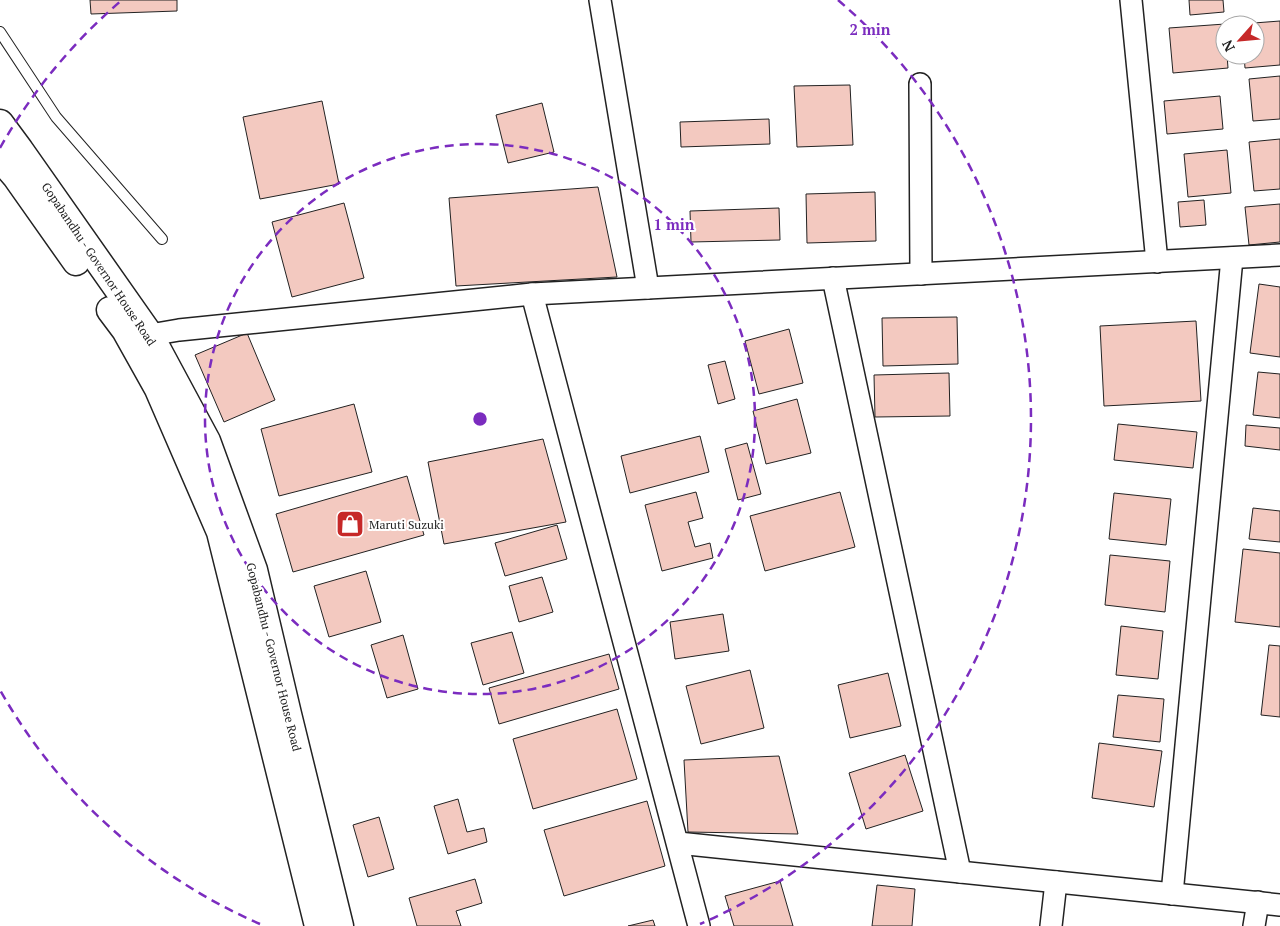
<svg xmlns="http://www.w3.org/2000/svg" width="1280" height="926" font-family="'PT Serif',serif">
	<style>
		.building { fill: #f3c9c0; stroke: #222 }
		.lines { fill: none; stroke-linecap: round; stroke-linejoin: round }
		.service-casing { stroke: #222; stroke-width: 12 }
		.minor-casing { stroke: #222; stroke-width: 24 }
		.tertiary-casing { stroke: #222; stroke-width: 29 }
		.service { stroke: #fff; stroke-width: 10 }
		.minor { stroke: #fff; stroke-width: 21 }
		.tertiary { stroke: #fff; stroke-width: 26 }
		.ring { fill: none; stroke: #7b2cbf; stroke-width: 2.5; stroke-dasharray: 9 6 }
		.labels { text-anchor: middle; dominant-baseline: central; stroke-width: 4; stroke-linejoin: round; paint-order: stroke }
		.street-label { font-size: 12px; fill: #222; stroke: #fff }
		.poi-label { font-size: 12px; fill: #222; stroke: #fff; text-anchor: start }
		.centre { fill: #7b2cbf; stroke: #fff; stroke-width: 2.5 }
		.ring-label { font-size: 15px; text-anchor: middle; font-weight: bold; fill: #7b2cbf; stroke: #fff; stroke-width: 4; stroke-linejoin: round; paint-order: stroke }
	</style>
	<rect width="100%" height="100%" fill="#fff"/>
	<g class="building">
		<polygon points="90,0 177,0 177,11 91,14"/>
		<polygon points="1189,0 1223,0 1224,12 1190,15"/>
		<polygon points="1280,21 1280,65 1245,68 1244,55 1255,55 1255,25 1241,24"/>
		<polygon points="1225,24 1225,55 1227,55 1228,68 1173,73 1169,28"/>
		<polygon points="1280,76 1280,119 1253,121 1249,79"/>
		<polygon points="850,85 853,145 797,147 794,86"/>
		<polygon points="1220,96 1223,129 1167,134 1164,101"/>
		<polygon points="322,101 339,184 260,199 243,117"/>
		<polygon points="542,103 554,152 508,163 496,115"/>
		<polygon points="769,119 770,144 681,147 680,122"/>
		<polygon points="1280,139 1280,189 1254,191 1249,142"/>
		<polygon points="1227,150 1231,193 1188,197 1184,154"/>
		<polygon points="598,187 617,277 456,286 449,198"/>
		<polygon points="875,192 876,241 807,243 806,194"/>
		<polygon points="1204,200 1206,225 1180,227 1178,202"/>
		<polygon points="344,203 364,278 292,297 272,222"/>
		<polygon points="1280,204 1280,242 1249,245 1245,207"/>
		<polygon points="779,208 780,240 691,242 690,211"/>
		<polygon points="1259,284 1280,287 1280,357 1250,353"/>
		<polygon points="957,317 958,364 883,366 882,318"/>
		<polygon points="1196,321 1201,401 1104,406 1100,326"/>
		<polygon points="789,329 803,383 759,394 745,341"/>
		<polygon points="247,333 275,400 224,422 195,355"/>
		<polygon points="725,361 735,399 718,404 708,365"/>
		<polygon points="1258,372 1280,374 1280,418 1253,415"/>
		<polygon points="949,373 950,416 875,417 874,375"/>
		<polygon points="797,399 811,453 766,464 753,411"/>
		<polygon points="354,404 372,472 279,496 261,429"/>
		<polygon points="1118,424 1197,432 1193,468 1114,460"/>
		<polygon points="1246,425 1280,428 1280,450 1245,446"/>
		<polygon points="700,436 709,472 630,493 621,456"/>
		<polygon points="543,439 566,522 444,544 428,462"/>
		<polygon points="747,443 761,494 738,500 725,449"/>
		<polygon points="407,476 424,535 293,572 276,514"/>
		<polygon points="696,492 703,518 688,522 695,547 710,543 713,558 662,571 645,505"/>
		<polygon points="840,492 855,547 765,571 750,516"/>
		<polygon points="1114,493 1171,499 1166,545 1109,539"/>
		<polygon points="1253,508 1280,511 1280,542 1249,539"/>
		<polygon points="557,525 567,559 505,576 495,543"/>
		<polygon points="1243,549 1280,553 1280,627 1235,622"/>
		<polygon points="1110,555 1170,561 1165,612 1105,605"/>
		<polygon points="366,571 381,622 329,637 314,586"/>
		<polygon points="542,577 553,612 519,622 509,586"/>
		<polygon points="723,614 729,651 675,659 670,622"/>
		<polygon points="1121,626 1163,631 1158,679 1116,675"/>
		<polygon points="512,632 524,673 483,685 471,643"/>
		<polygon points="403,635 418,689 387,698 371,645"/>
		<polygon points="1269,645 1280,646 1280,717 1261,715"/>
		<polygon points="609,654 619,689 499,724 489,688"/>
		<polygon points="750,670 764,728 701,744 686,686"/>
		<polygon points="888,673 901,726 850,738 838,685"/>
		<polygon points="1118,695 1164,699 1160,742 1113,737"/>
		<polygon points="617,709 637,779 533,809 513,739"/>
		<polygon points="1099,743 1162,751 1154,807 1092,798"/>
		<polygon points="905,755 923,811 866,829 849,773"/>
		<polygon points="779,756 798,834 688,832 684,760"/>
		<polygon points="458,799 467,832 484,828 487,842 448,854 434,806"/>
		<polygon points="647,801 665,866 564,896 544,830"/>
		<polygon points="379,817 394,869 368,877 353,825"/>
		<polygon points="475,879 482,903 456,911 461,926 417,926 409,898"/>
		<polygon points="780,881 793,926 734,926 725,896"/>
		<polygon points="877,885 915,889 912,926 872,926"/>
		<polygon points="653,920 655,926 628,926"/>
	</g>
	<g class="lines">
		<defs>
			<polyline id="service" points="0,32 56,117 162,239"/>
			<g id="minor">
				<polyline points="600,0 648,288"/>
				<polyline points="1131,0 1157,262"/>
				<polyline points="920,84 921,274"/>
				<polyline points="833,278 960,872"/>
				<polyline points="532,294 699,926"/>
				<polyline points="150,335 179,330 532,294 1280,255"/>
				<polyline points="678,843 1280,905"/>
				<polyline points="1172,894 1232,258"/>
				<polyline points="1051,926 1056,882"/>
				<polyline points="1254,926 1258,902"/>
			</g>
			<g id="tertiary">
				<polyline points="0,123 20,150 150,335 207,441 254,570 288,714 340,926"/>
				<polyline points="0,158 16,177 76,262"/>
				<polyline points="110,310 125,330 158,389 220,532 318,926"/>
			</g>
		</defs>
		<use href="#service" class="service-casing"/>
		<use href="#minor" class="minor-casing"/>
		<use href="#tertiary" class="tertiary-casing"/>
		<use href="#service" class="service"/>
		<use href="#minor" class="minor"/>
		<use href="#tertiary" class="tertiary"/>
	</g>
	<g class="ring">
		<circle cx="480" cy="419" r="275"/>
		<path d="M260 924A551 551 0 0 1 0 690M0 148A551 551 0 0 1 122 0M838 0A551 551 0 0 1 700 924"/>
	</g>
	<defs>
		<symbol id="shop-square" viewBox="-11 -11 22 22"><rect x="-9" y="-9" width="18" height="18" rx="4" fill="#c62828" stroke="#fff"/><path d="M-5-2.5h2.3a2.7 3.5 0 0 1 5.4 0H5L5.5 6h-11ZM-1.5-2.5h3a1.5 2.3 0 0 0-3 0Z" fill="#fff"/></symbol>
	</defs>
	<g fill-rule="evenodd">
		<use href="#shop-square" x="334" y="508" width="32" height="32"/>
	</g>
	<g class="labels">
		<g class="street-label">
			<text transform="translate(99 264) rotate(56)">Gopabandhu - Governor House Road</text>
			<text transform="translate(274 657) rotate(76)">Gopabandhu - Governor House Road</text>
		</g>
		<g class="poi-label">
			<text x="369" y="524">Maruti Suzuki</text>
		</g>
	</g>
	<circle cx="480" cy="419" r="8" class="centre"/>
	<g class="ring-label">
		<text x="870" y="35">2 min</text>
		<text x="674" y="230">1 min</text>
	</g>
	<g transform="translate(1240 40) rotate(243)"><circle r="24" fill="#ffffff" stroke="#a7a7a7"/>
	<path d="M0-4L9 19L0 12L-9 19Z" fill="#c62828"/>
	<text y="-8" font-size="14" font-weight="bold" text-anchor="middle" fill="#222222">N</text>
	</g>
</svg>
